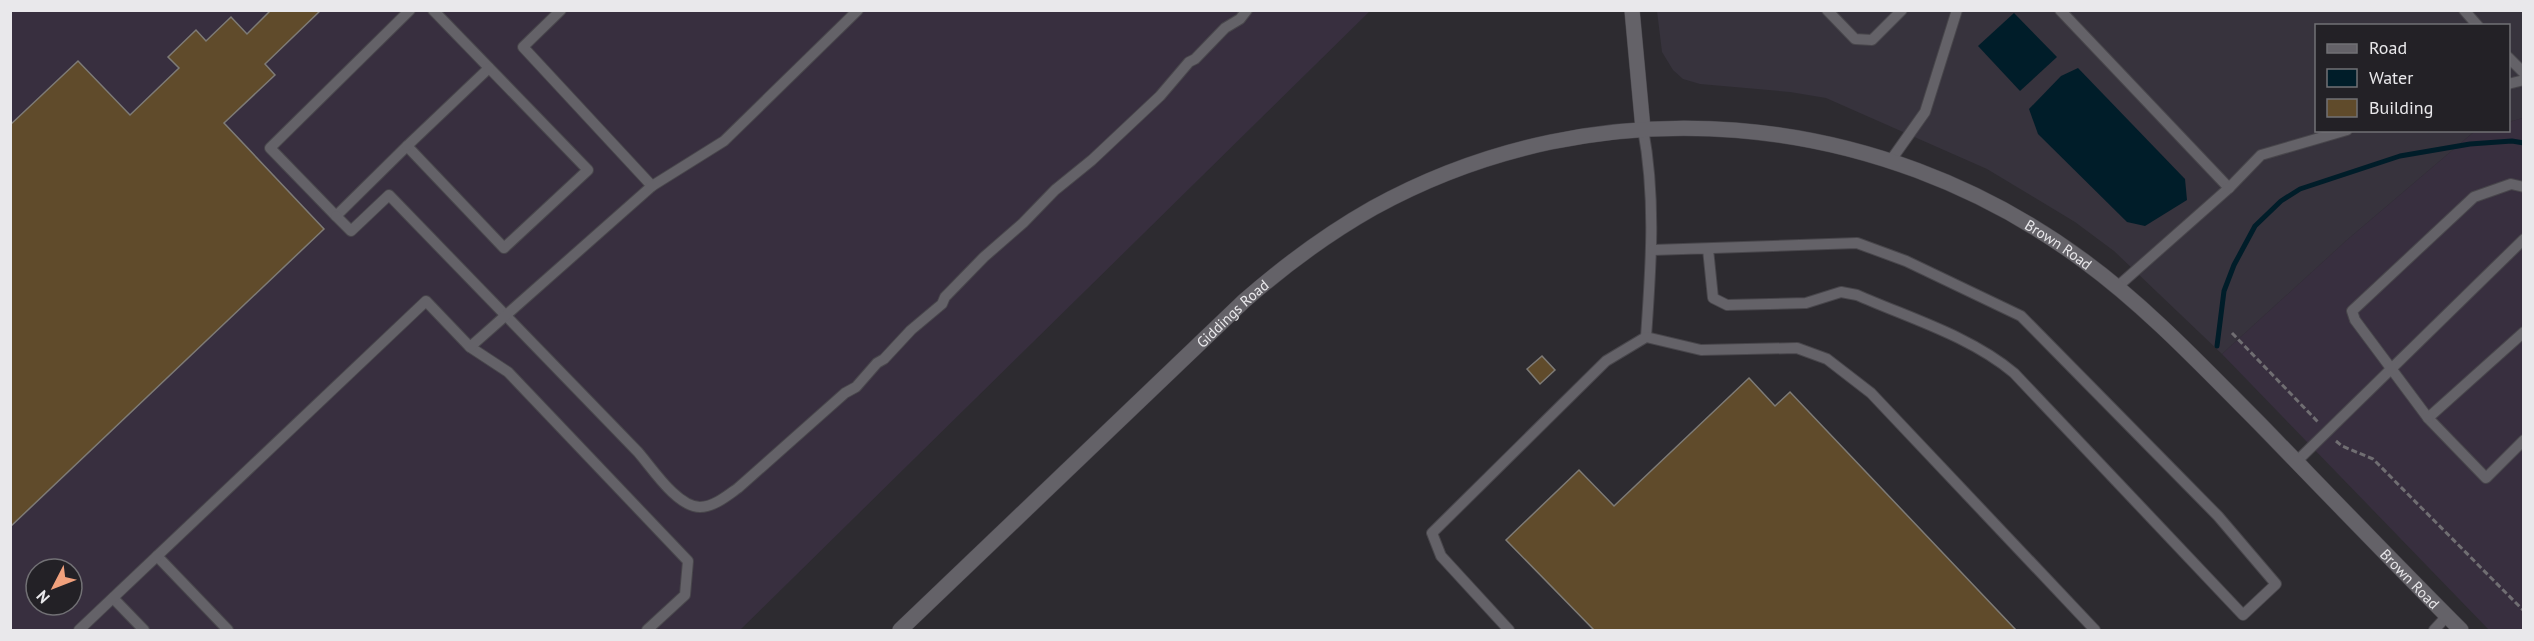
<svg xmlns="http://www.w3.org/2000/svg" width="2534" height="641" font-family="'PT Sans',sans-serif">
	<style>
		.built { fill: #37333d }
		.industrial { fill: #382f3f; fill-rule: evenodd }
		.water { fill: #001d29 }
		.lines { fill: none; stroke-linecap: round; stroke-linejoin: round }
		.stream { stroke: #001d29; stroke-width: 5 }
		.building { fill: #604b2b; stroke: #7e7b76; stroke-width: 1.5 }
		.service-casing { stroke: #48464b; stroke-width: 12 }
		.secondary-casing { stroke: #48464b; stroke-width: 16 }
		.path { stroke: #706e72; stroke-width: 3; stroke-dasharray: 6 3; stroke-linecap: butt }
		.service { stroke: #646268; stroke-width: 10 }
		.secondary { stroke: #646268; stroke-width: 15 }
		.labels { text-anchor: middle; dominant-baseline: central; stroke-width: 4.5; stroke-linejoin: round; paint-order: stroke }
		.street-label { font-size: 15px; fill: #e9e8eb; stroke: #232126 }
	</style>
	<rect width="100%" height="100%" fill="#2d2b30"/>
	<polygon class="built" points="1657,11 2523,11 2523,118 2509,122 2508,26 2316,26 2316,130 2475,131 2347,240 2222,354 2114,251 2075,222 1987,169 1826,98 1790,92 1700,84 1683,79 1673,70 1662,52"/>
	<g class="industrial">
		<path d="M10,11H1370L740,630H11ZM36,569H72V605H36Z"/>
		<polygon points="2523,118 2523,630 2489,630 2222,354 2347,240 2475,131 2508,130 2509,122"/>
	</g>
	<g class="water">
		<polygon points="2014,13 2057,57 2020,91 1978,46"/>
		<polygon points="2078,68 2185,179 2187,200 2145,226 2127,222 2038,134 2029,109 2061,76"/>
	</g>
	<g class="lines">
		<polyline class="stream" points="2217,346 2224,291 2234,265 2255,226 2281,201 2300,189 2400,156 2470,144 2512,141 2524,143"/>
	</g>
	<g class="building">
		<polygon points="271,10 321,10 265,64 275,75 224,123 324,229 10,527 10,125 78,61 130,115 179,68 168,57 196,30 206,41 231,17 247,34"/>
		<polygon points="1542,356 1555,370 1540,384 1527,369"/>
		<polygon points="1749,378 1775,406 1790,392 2016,630 1594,630 1506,540 1579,470 1614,506"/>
	</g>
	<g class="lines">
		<defs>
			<g id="service">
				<polyline points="410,10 270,148 336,216 407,146 504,248 588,170 433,10"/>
				<polyline points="561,10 523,47 652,186"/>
				<polyline points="1827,10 1855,39 1872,40 1902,10"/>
				<polyline points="2060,10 2229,188"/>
				<polyline points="2464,10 2478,26"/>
				<polyline points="2508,57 2524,73"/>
				<polyline points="2508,84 2524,80"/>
				<path d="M1643,129C1656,198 1651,267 1646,337"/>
				<polyline points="407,146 489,68"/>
				<polyline points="1891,160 1925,112 1957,10"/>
				<path d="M336,216L351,231L389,195L638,452C652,468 677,507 700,507C714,507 728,495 738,488L845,393L856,387L877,363L884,359L911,330L942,304L945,297L984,257L1023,223L1055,190L1092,160L1160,96L1189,62L1195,59L1225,28L1240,19L1247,10"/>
				<path d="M1653,250L1857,243L1906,261L2021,316L2218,516L2276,584L2243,615L2014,373C1970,336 1909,318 1857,295L1841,292L1806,303L1727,305L1713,298L1708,249"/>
				<polyline points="2117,287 2229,188 2261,155 2347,130"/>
				<polyline points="2524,332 2428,418 2486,478 2524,440"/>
				<polyline points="470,347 508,372 688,561 685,595 647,630"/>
				<polyline points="2428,418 2355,320 2352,311 2474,197 2511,184 2524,187"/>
				<polyline points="2296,462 2524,239"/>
				<polyline points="157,556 228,630"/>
				<polyline points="113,598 144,630"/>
				<polyline points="79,630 426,301 470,347 652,186 724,141 858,10"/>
				<polyline points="1509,630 1441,556 1432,533 1606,361 1646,337 1701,350 1797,348 1827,359 1871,393 2095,630"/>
				<polyline points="2434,630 2447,616"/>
			</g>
			<g id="secondary">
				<polyline points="1632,10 1643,129"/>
				<path id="s1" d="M900,630L1244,301C1284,266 1327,234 1373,208C1600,83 1877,108 2084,261C2148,308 2203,367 2259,423C2326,492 2393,562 2461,630"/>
			</g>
		</defs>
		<use href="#service" class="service-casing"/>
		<use href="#secondary" class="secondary-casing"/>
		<g class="path">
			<polyline points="2232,333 2319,423"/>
			<polyline points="2336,441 2342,446 2373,459 2524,611"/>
		</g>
		<use href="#service" class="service"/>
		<use href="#secondary" class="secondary"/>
	</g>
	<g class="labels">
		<g class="street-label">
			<text stroke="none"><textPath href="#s1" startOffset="1358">Brown Road</textPath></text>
			<text stroke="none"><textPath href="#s1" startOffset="459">Giddings Road</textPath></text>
			<text stroke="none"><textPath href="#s1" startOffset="1844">Brown Road</textPath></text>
		</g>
	</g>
	<rect width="2534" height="641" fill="none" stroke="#e9e8eb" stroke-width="24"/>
	<rect x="2315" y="24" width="195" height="108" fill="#232126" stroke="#727175" stroke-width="1.5"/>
	<rect x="2327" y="44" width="30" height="9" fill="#646268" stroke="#727175" stroke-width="1.5"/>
	<text x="2369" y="54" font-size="18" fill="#e9e8eb">Road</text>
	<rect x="2327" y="69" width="30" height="18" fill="#001d29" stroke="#727175" stroke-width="1.5"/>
	<text x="2369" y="84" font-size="18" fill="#e9e8eb">Water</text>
	<rect x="2327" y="99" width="30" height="18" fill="#604b2b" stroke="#727175" stroke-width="1.5"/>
	<text x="2369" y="114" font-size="18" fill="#e9e8eb">Building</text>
	<g transform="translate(54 587) rotate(228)"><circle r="28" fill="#232126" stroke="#727175" stroke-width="1.5"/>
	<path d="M0-4.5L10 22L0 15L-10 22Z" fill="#f1a17d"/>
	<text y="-9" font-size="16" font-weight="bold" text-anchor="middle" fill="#e9e8eb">N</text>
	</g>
</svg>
